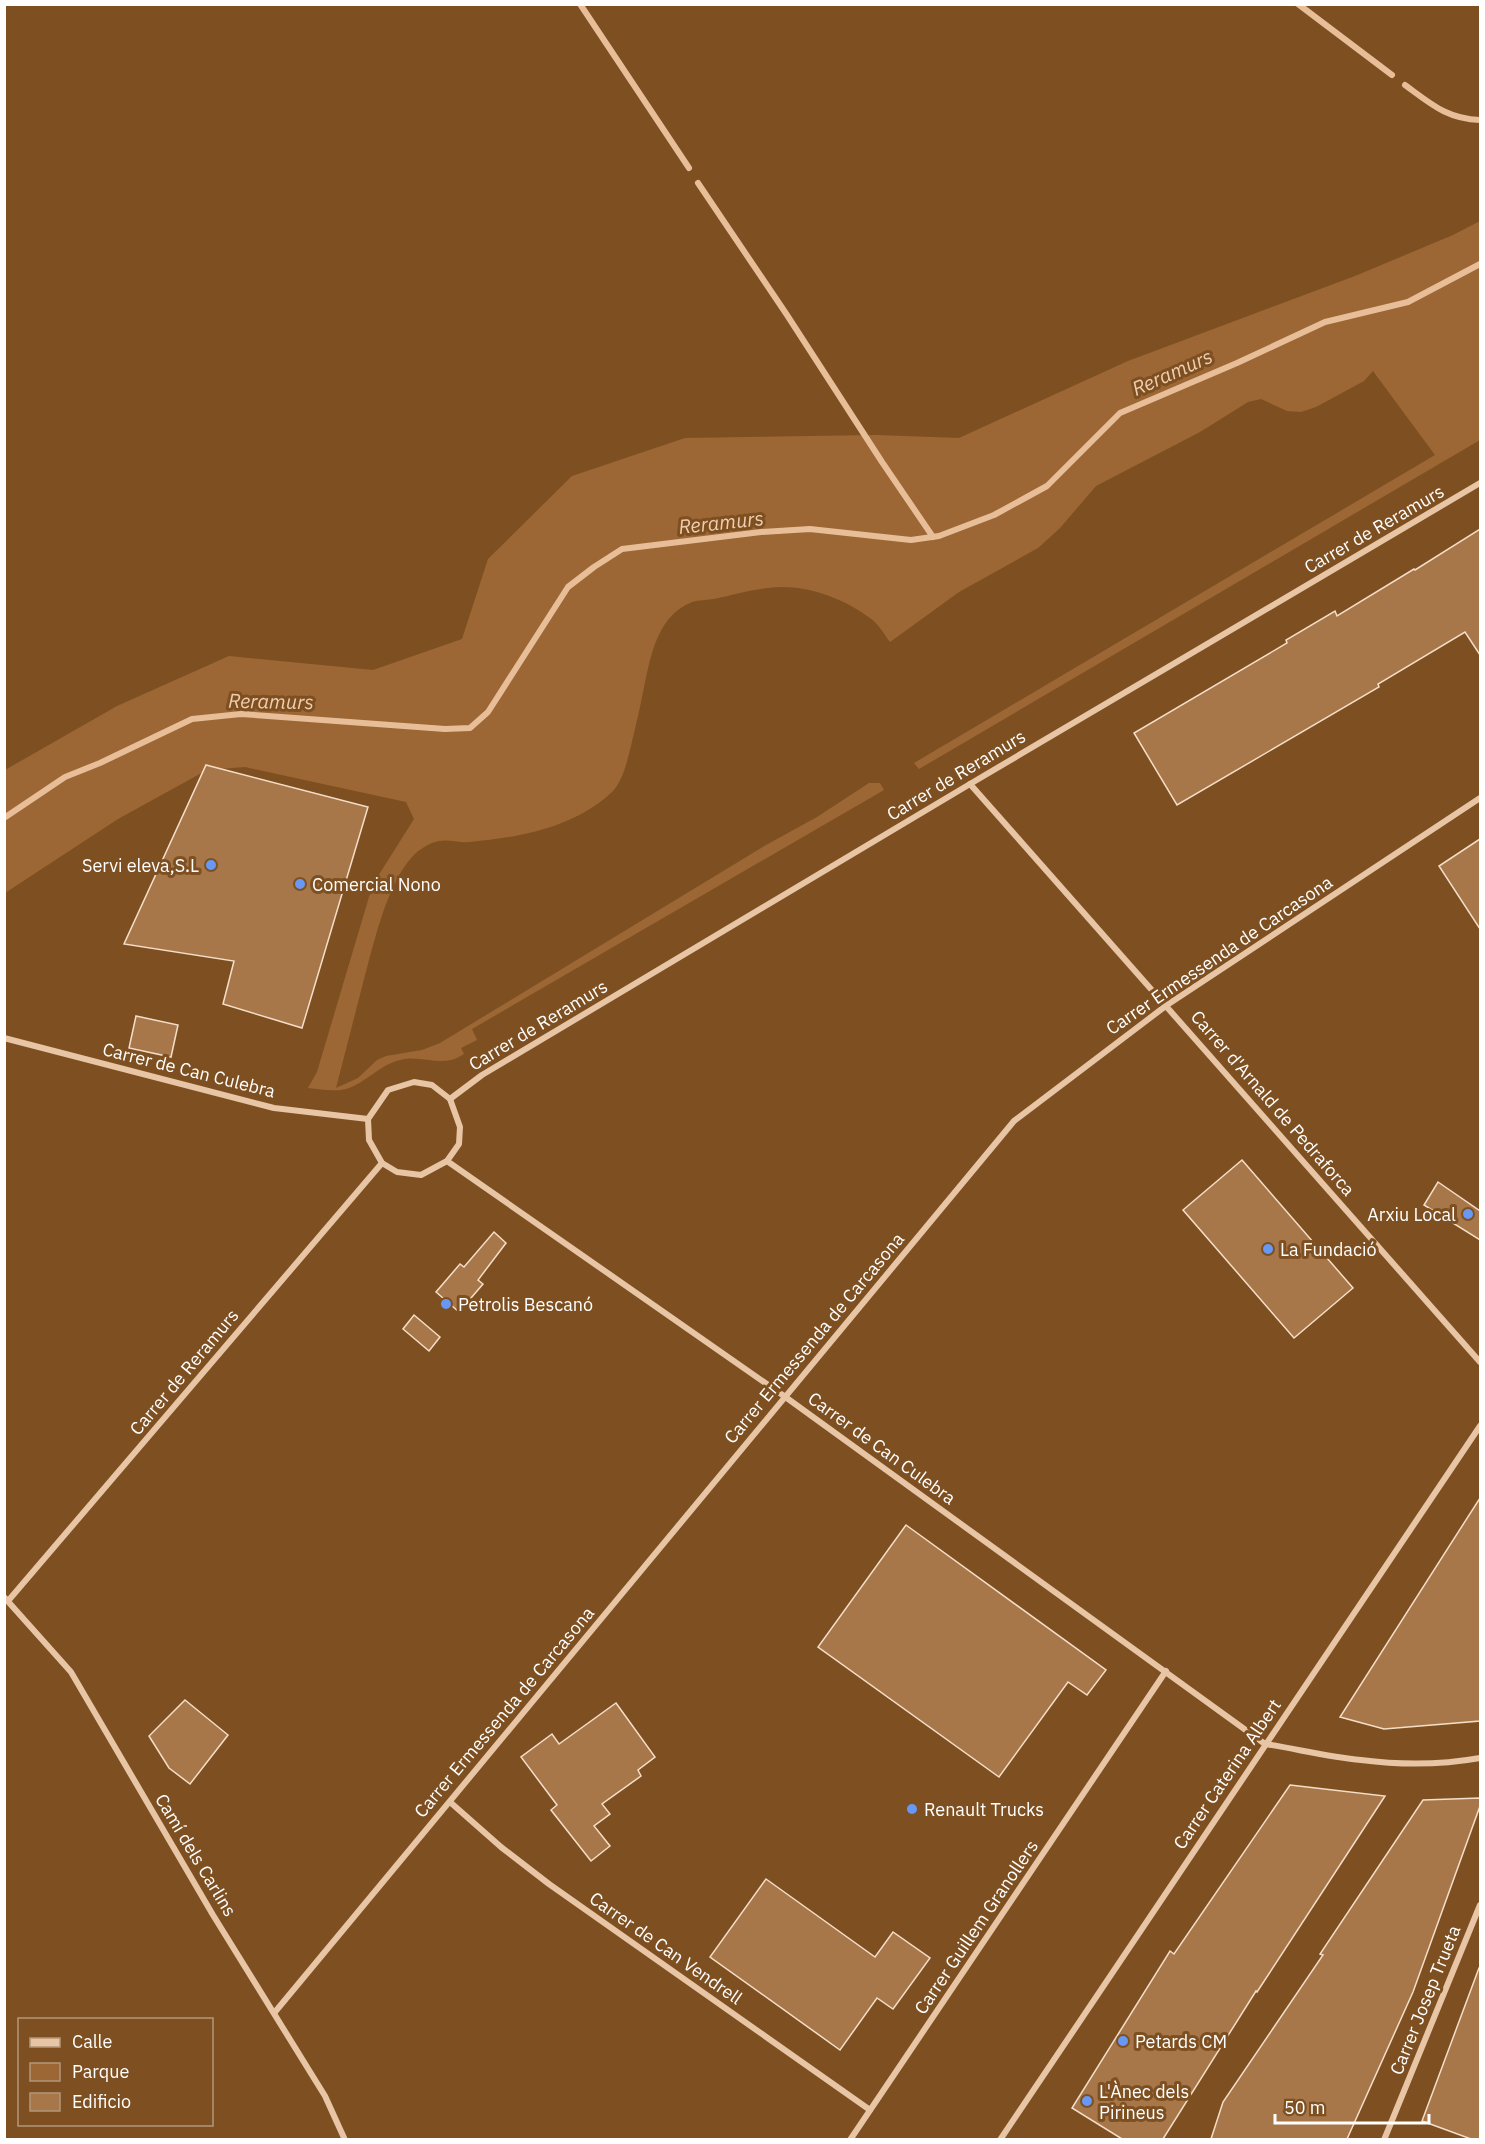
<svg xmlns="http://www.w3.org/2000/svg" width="1485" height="2144" font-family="'IBM Plex Sans',sans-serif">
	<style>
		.green { fill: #9c6734 }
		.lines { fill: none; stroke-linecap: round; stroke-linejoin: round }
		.stream { stroke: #e8be99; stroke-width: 6 }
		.building { fill: #a7774a; stroke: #f5dec9; stroke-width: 1.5 }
		.street { stroke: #e7c5a5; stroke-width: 6 }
		.poi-dot { fill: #6698f4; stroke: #7e5021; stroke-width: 2 }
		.labels { text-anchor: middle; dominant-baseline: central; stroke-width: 6; stroke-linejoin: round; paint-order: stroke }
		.street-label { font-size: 18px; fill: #fff; stroke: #7e5021 }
		.poi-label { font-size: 18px; fill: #fff; stroke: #7e5021; text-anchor: start }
		.water-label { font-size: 20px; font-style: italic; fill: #efceb0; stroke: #7e5021 }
	</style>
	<rect width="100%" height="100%" fill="#7e5021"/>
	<path class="green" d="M1480,221V440L919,769L914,763L1435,455L1373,371L1364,381L1316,407L1301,412L1287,411L1261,399L1248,402L1200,432L1096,486L1060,528L1038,548L959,592L890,642C884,634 878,623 870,618C842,597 802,583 768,588C749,590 732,595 714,599C707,600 699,600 692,602C653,617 649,667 641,702C638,717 634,732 631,746C627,761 623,781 612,792C573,828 521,837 470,842C460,843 447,839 439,841C429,843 418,850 412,857C386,885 373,947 363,983C354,1018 345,1053 336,1088L358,1078L377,1060L386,1056L422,1050L440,1043L766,845L817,817L869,783H880L884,790L472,1029L477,1040L461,1048L464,1054C460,1056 456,1059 451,1060C435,1064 418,1055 400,1060C379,1065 366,1083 346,1089C334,1092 321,1089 308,1088L317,1072L369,897L375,881L414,819L406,802L245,767L207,770L118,819L5,893V770L117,706L229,656L373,670L462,639L488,559L572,476L685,438L876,435L959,438L1128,361L1355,276L1453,235Z"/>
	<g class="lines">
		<g class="stream">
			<polyline points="580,4 689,168"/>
			<polyline points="1298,4 1392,75"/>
			<path d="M1405,85C1431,104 1447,119 1480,120"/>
			<polyline points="698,183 787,315 882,462 933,537"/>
			<polyline points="4,818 65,777 100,763 192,719 241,714 445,729 470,728 488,712 568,587 594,567 622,549 761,532 810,529 911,540 939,536 994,515 1047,486 1120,413 1237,363 1325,322 1408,302 1480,264"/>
		</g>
	</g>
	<g class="building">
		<polygon points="1480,529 1480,655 1465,632 1378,684 1379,687 1177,805 1134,733 1287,643 1286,640 1335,611 1337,616 1414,569 1415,570"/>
		<polygon points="206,765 368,807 302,1028 223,1004 234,961 124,944"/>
		<polygon points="1480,839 1480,929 1439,866"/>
		<polygon points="136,1016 178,1025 171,1057 129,1048"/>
		<polygon points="1242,1160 1353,1288 1294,1338 1183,1210"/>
		<polygon points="1438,1182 1480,1211 1480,1240 1424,1205"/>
		<polygon points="494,1232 506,1243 478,1280 483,1284 459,1312 436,1292 460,1264 464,1267"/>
		<polygon points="414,1315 440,1337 429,1351 403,1329"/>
		<polygon points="1480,1498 1480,1721 1384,1729 1340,1717"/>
		<polygon points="906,1525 1106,1670 1087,1695 1068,1682 999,1777 818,1647"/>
		<polygon points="185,1700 228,1735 190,1784 169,1768 149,1736"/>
		<polygon points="616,1703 655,1757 638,1770 641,1776 602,1804 610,1814 594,1826 610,1846 591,1861 551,1810 557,1805 521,1757 552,1734 559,1744"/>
		<polygon points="1290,1785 1385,1796 1257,1992 1256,1991 1163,2139 1122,2139 1072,2108 1170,1951 1174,1954"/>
		<polygon points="1480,1798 1480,1806 1413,1992 1347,2139 1211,2139 1223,2102 1323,1955 1320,1954 1423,1800"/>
		<polygon points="766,1879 875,1957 893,1932 930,1958 893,2009 877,1998 840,2050 710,1957"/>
		<polygon points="1479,1968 1480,1968 1480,2139 1471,2139 1422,2121"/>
	</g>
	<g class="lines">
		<g class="street">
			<polyline points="970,784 1480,1362"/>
			<polyline points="4,1038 274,1108 368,1119"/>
			<polygon points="414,1082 432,1085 450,1099 460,1127 459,1144 447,1161 421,1175 397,1172 382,1163 369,1140 368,1119 388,1090"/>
			<polyline points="450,1099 482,1075 970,784 1480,483"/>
			<path d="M447,1161L784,1396L1265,1744C1297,1749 1329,1757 1361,1760C1400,1765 1441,1765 1480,1758"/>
			<polyline points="4,1597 71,1672 213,1915 325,2096 345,2140"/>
			<polyline points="8,1601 382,1163"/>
			<polyline points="450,1802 501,1847 549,1884 870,2110"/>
			<polyline points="275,2012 1014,1121 1167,1005 1480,798"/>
			<polyline points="850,2140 1166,1671"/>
			<polyline points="1000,2140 1480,1426"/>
			<polyline points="1384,2140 1480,1905"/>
		</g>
	</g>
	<g class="poi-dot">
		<circle cx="211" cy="865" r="6"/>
		<circle cx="300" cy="884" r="6"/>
		<circle cx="1468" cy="1214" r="6"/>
		<circle cx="1268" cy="1249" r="6"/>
		<circle cx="446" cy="1304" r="6"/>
		<circle cx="912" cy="1809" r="6"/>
		<circle cx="1123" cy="2041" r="6"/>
		<circle cx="1087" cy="2101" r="6"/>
	</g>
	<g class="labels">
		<g class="street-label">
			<text transform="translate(1374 529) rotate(-30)">Carrer de Reramurs</text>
			<text transform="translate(956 775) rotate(-31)">Carrer de Reramurs</text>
			<text transform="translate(1219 955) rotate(-34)">Carrer Ermessenda de Carcasona</text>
			<text transform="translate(538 1025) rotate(-31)">Carrer de Reramurs</text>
			<text transform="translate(189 1070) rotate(14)">Carrer de Can Culebra</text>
			<text transform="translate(1273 1103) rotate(49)">Carrer d'Arnald de Pedraforca</text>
			<text transform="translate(814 1338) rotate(-50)">Carrer Ermessenda de Carcasona</text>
			<text transform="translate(184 1372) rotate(-50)">Carrer de Reramurs</text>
			<text transform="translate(882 1448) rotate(36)">Carrer de Can Culebra</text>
			<text transform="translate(504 1712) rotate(-50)">Carrer Ermessenda de Carcasona</text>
			<text transform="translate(1227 1774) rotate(-56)">Carrer Caterina Albert</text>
			<text transform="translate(196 1855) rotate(59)">Camí dels Carlins</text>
			<text transform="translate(976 1927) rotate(-56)">Carrer Guillem Granollers</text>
			<text transform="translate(666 1948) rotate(35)">Carrer de Can Vendrell</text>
			<text transform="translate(1425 2000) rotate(-68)">Carrer Josep Trueta</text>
		</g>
		<g class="poi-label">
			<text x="199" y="865" text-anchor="end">Servi eleva,S.L</text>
			<text x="312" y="884">Comercial Nono</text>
			<text x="1456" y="1214" text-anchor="end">Arxiu Local</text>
			<text x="1280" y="1249">La Fundació</text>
			<text x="458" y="1304">Petrolis Bescanó</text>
			<text x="924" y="1809">Renault Trucks</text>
			<text x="1135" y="2041">Petards CM</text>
			<text x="1099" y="2091">L'Ànec dels<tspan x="1099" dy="21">Pirineus</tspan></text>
		</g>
		<g class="water-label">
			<text transform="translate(1172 372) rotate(-24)">Reramurs</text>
			<text transform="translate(721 522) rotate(-6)">Reramurs</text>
			<text transform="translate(271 701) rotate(1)">Reramurs</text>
		</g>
	</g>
	<rect width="1485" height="2144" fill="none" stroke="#ffffff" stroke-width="12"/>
	<rect x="18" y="2018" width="195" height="108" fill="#7e5021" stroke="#b2967a" stroke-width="1.5"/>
	<rect x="30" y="2038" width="30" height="9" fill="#e7c5a5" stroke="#b2967a" stroke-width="1.5"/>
	<text x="72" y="2048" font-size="18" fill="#ffffff">Calle</text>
	<rect x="30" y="2063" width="30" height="18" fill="#9c6734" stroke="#b2967a" stroke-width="1.5"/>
	<text x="72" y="2078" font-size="18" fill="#ffffff">Parque</text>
	<rect x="30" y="2093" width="30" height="18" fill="#a7774a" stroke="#b2967a" stroke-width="1.5"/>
	<text x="72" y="2108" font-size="18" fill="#ffffff">Edificio</text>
	<path d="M1275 2114v9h154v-9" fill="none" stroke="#ffffff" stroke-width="3"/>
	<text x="1284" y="2114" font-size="18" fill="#ffffff" stroke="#7e5021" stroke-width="4.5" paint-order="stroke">50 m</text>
</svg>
